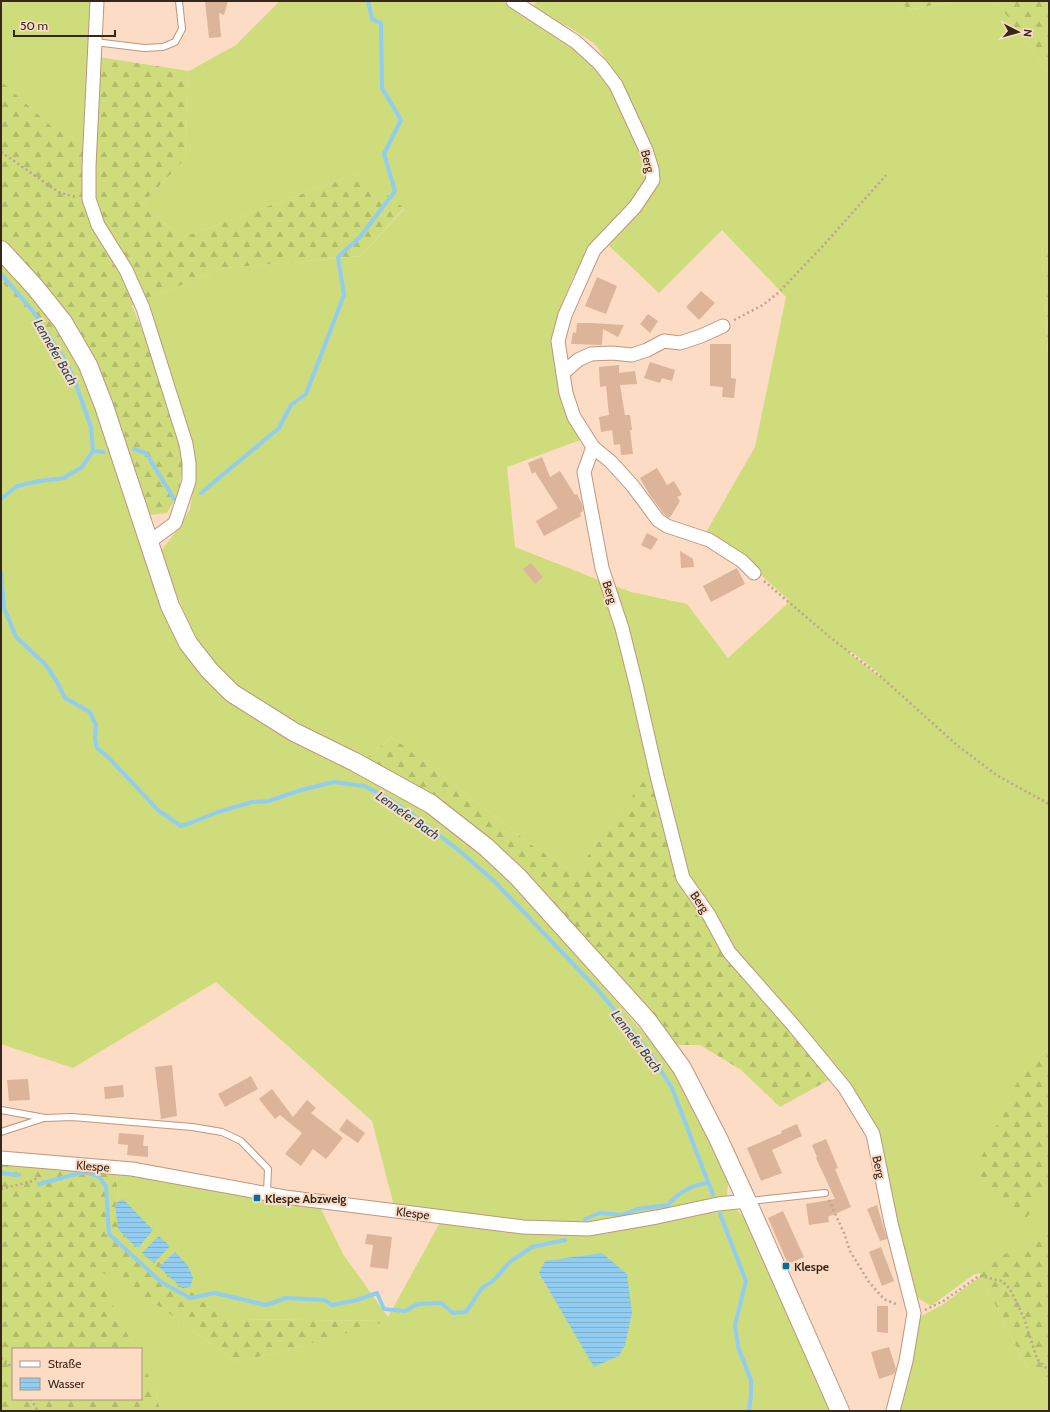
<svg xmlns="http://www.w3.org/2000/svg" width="1050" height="1412" font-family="Cabin,sans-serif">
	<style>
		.grass { fill: #cedc7b; fill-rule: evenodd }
		.forest { fill: url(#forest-firs) }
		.water { fill: url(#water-rules) }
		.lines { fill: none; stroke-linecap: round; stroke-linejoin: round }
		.stream { stroke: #91cdf1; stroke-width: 4 }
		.building { fill: #dbb499 }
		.lane-casing { stroke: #bd967c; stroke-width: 8 }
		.street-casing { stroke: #bd967c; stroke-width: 15 }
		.secondary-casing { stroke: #bd967c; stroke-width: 20 }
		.path { stroke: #bea390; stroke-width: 2.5; stroke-dasharray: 2 3; stroke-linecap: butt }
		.lane { stroke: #fff; stroke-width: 6 }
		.street { stroke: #fff; stroke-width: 13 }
		.secondary { stroke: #fff; stroke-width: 18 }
		.poi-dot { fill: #056f9c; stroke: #fddcc6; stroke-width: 1.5 }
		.labels { text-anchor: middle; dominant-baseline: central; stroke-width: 4; stroke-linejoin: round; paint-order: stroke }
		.street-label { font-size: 12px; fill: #36271c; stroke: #fddcc6 }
		.poi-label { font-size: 12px; font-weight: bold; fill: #36271c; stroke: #fddcc6; text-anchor: start }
		.water-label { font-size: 13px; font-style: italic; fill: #1c4b64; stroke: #fddcc6 }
	</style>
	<defs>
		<pattern id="forest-firs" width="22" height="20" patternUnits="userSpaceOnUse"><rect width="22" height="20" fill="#cedc7b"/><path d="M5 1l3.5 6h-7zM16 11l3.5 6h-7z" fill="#b2bd6a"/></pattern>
		<pattern id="water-rules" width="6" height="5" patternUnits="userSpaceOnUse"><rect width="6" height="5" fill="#91cdf1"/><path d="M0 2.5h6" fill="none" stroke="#7eb0ce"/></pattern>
	</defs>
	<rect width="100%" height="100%" fill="#fddcc6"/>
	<g class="grass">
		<polygon points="1,1 96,1 89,146 52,127 1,81"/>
		<polygon points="280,1 501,1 526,13 549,28 605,74 631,120 649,179 632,204 591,250 573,277 562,304 556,331 583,439 507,467 515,547 604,582 621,635 651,771 575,873 533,846 392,737 365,760 276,711 229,683 192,633 160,552 179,528 190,509 195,477 146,299 225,268 361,256 404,209 359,173 181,238 142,204 185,159 189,71 236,45"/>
		<path d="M538,1H902L908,10L956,1H996L1049,74V241L1042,242L1049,377V1047L1020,1076L1024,1221L1049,1183V1232L978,1268L980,1273L973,1275L931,1306L913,1295L876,1134L759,983L689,883L610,584L631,592L687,604L728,658L787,604L789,600L744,560L705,534L755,447L786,297L722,230L659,293L604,241L656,182L635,117L618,76L595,44L569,27L530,8ZM852,652L880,674V675L879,676L849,653Z"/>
		<polygon points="1,281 83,371 116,470 217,690 265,725 356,770 434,816 511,880 674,1068 710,1139 728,1182 727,1196 625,1220 551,1225 394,1206 372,1121 216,982 73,1068 1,1044"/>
		<polygon points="115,1165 318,1203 343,1254 388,1317 442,1219 547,1232 734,1207 744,1217 830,1411 160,1411 156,1390 141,1361 141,1349 135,1349 91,1265 163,1309 236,1362 299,1347 386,1321 226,1319 179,1282 121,1220"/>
		<polygon points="981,1276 1025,1364 1049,1389 1049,1411 895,1411 916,1319 942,1305"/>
	</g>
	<g class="forest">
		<polygon points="902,1 956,1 907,10"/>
		<polygon points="996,1 1049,1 1049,74"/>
		<polygon points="98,57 189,71 185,159 142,204 181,238 359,173 404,208 361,256 225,268 146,299 132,306 158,368 185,458 178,494 167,513 149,515 83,371 1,281 1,81 52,127 92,147"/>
		<polygon points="1049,241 1049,377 1042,242"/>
		<polygon points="392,737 533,846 575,873 651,771 656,799 670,850 735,958 834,1077 780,1107 741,1070 700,1045 673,1045 520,869 365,760"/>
		<polygon points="1049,1047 1049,1183 1024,1222 975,1171 1020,1076"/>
		<polygon points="1,1163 64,1171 115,1165 121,1221 179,1282 226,1319 388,1321 299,1347 236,1362 163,1309 92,1266 135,1349 13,1349 13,1399 141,1399 141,1361 156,1390 160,1411 1,1411"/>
		<polygon points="1049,1232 1049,1389 1025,1364 977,1268"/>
	</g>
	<g class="water">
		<polygon points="123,1199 153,1230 139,1247 136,1247 118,1229 115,1204"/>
		<polygon points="159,1236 170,1246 154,1263 142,1253"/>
		<polygon points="175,1252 188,1266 193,1278 190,1287 182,1288 159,1267"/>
		<polygon points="602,1253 627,1274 632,1313 625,1345 619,1356 594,1367 539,1273 545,1261"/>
	</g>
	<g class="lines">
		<g class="stream">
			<polyline points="1,274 32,310 63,357 73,376 91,427 93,451 82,467 64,478 40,481 17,486 1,499"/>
			<polyline points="134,449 146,453 174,499"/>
			<polyline points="93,451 103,452"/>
			<polyline points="201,493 279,428 291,405 306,394 344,295 338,257 360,237 395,191 384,154 401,120 382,88 381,23 372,19 368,1"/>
			<polyline points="1,573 4,608 16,637 45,664 56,680 65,698 90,712 96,725 95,739 97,748 108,757 159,811 181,826 193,822 218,812 252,802 269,801 301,790 334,782 364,786 386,797 413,815 462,853 494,881 597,989 648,1050 672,1088 713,1195"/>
			<polyline points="1,1173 19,1175"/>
			<polyline points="39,1184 84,1172 98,1176 106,1186 109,1234 161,1282 190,1298 215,1293 266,1305 286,1298 324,1300 332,1305 357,1300 377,1293 384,1309 405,1311 418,1304 441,1303 453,1313 466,1312 482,1288 493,1281 511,1261 532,1247 565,1240"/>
			<polyline points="720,1214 746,1281 735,1325 738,1347 751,1380 751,1396 749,1411"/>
			<path d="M585,1219L600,1213L622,1215L638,1209L668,1205C679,1192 691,1185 708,1183"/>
		</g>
	</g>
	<g class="building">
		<polygon points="205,1 228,1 224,15 219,13 221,37 209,38"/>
		<polygon points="597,277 617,286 606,314 585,306"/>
		<polygon points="701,291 715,303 699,320 686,307"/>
		<polygon points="648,314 658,321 650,333 640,324"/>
		<polygon points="577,323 591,323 624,325 618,337 603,329 602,345 571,344 573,332 576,333"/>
		<polygon points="710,344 731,344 731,378 736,379 734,398 722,397 723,387 710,386"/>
		<polygon points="650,362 675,370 672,381 662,378 660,383 644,378"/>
		<polygon points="619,365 619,373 635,371 637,384 620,385 625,415 630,415 632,430 630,430 633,454 621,455 620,444 614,445 612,430 601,432 599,417 609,415 606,386 600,387 599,367"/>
		<polygon points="542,457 550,477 560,471 575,495 577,494 582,504 583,511 580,513 581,516 544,536 536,521 558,508 535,472 532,474 528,463"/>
		<polygon points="657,468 667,485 674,481 682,495 677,497 680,501 671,516 669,518 664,514 649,494 640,478"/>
		<polygon points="647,533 658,539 651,550 641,545"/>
		<polygon points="680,551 693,559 694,567 681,568"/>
		<polygon points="531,563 543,577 535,584 523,569"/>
		<polygon points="737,568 745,584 711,602 703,586"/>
		<polygon points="172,1065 177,1116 161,1119 155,1067"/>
		<polygon points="251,1076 258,1089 225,1107 218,1094"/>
		<polygon points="28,1079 30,1100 9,1101 7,1080"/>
		<polygon points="123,1085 124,1097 105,1099 104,1087"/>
		<polygon points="272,1089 293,1117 307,1100 316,1108 311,1113 343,1138 326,1159 313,1149 301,1166 285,1154 302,1133 280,1115 275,1119 259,1099"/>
		<polygon points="347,1119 365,1133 358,1143 339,1130"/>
		<polygon points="797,1124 802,1136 772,1150 782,1173 761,1181 747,1148 782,1133 781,1131"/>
		<polygon points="119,1133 144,1135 143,1146 148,1146 148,1157 127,1155 128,1145 118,1144"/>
		<polygon points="826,1139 838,1168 835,1169 851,1207 828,1217 829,1222 809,1225 806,1204 835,1199 816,1158 817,1157 812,1145"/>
		<polygon points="877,1205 887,1239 880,1241 867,1209"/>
		<polygon points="783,1211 804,1257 788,1264 768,1218"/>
		<polygon points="367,1234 392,1237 388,1269 370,1267 373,1245 365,1244"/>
		<polygon points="881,1247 894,1281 882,1286 869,1252"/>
		<polygon points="877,1306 888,1306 888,1333 877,1332"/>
		<polygon points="889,1347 896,1369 894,1374 879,1379 871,1352"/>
	</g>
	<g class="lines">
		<defs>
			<g id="lane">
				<polyline points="95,42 144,48 163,47 175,42 182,29 179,1"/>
				<polyline points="1,1110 45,1118 72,1117 192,1127 222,1132 241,1141 268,1169 267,1194"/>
				<polyline points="1,1132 44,1118"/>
				<polyline points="749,1201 825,1193"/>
			</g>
			<g id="street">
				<polyline points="97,1 89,166 89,199 98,225 126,270 143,308 186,444 189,463 189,481 175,523 149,542"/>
				<polyline points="513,1 576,42 600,64 616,85 646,150 652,169 653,180 635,207 594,250 565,315 558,341 566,393 574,417 593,447 611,462 632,485 658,520 667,526 709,540 742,561 754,573"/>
				<polyline points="563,373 578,360 591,354 612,353 632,355 647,350 664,341 680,343 701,336 723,326"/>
				<polyline points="593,447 584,472 602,568 622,628 636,684 657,776 683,878 709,915 729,952 794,1026 845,1088 873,1134 891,1223 914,1313 906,1361 893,1411"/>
				<polyline points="1,1158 132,1169 285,1197 523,1227 588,1229 657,1217 718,1204 747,1201"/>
			</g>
			<polyline id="secondary" points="1,250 35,287 63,322 88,365 104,406 170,606 188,643 209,670 232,693 294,732 355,762 431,804 486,847 518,877 647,1020 682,1068 718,1138 747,1201 840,1411"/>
		</defs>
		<use href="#lane" class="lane-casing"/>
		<use href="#street" class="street-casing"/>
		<use href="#secondary" class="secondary-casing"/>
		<g class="path">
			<polyline points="1,152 60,193 77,197"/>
			<polyline points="734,320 763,305 778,293 821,248 888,173"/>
			<polyline points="764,581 831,638 880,676 958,746 998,776 1049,804"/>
			<polyline points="1,1189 33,1181 41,1174"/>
			<polyline points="829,1200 844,1233 850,1251 869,1282 884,1299 898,1305"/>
			<polyline points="925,1310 945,1300 979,1276 1002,1281 1010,1289 1024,1318 1037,1359 1049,1371"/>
			<polyline points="1,1358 13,1368"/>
			<polyline points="31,1399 38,1411"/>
		</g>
		<use href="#lane" class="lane"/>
		<use href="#street" class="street"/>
		<use href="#secondary" class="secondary"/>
	</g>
	<g class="poi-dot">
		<rect x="253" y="1194" width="8" height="8" rx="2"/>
		<rect x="782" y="1262" width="8" height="8" rx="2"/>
	</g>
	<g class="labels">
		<g class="street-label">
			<text transform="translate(648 161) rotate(76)">Berg</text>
			<text transform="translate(610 592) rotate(72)">Berg</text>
			<text transform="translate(700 902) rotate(56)">Berg</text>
			<text transform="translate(93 1166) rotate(4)">Klespe</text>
			<text transform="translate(879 1167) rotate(78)">Berg</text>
			<text transform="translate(413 1213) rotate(7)">Klespe</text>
		</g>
		<g class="poi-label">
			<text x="265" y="1198">Klespe Abzweig</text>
			<text x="794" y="1266">Klespe</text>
		</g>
		<g class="water-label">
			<text transform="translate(56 352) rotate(60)">Lennefer Bach</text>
			<text transform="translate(408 815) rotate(35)">Lennefer Bach</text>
			<text transform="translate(637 1041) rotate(53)">Lennefer Bach</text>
		</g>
	</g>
	<rect width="1050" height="1412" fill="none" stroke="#36271c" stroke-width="4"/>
	<rect x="12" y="1348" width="130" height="52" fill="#fddcc6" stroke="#ad9482"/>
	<rect x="20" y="1361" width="20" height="6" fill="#ffffff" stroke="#ad9482"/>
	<text x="48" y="1368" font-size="12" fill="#36271c">Straße</text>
	<rect x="20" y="1378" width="20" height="12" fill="url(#water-rules)" stroke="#ad9482"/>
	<text x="48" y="1388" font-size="12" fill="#36271c">Wasser</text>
	<g transform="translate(1018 32) rotate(96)" stroke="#fddcc6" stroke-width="3" paint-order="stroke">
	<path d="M0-3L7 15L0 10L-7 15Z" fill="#36271c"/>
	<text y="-6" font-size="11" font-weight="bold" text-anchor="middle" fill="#36271c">N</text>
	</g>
	<path d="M14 30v6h101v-6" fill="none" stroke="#36271c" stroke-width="2"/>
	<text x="20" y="30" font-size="12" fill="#36271c" stroke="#fddcc6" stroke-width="3" paint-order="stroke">50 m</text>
</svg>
